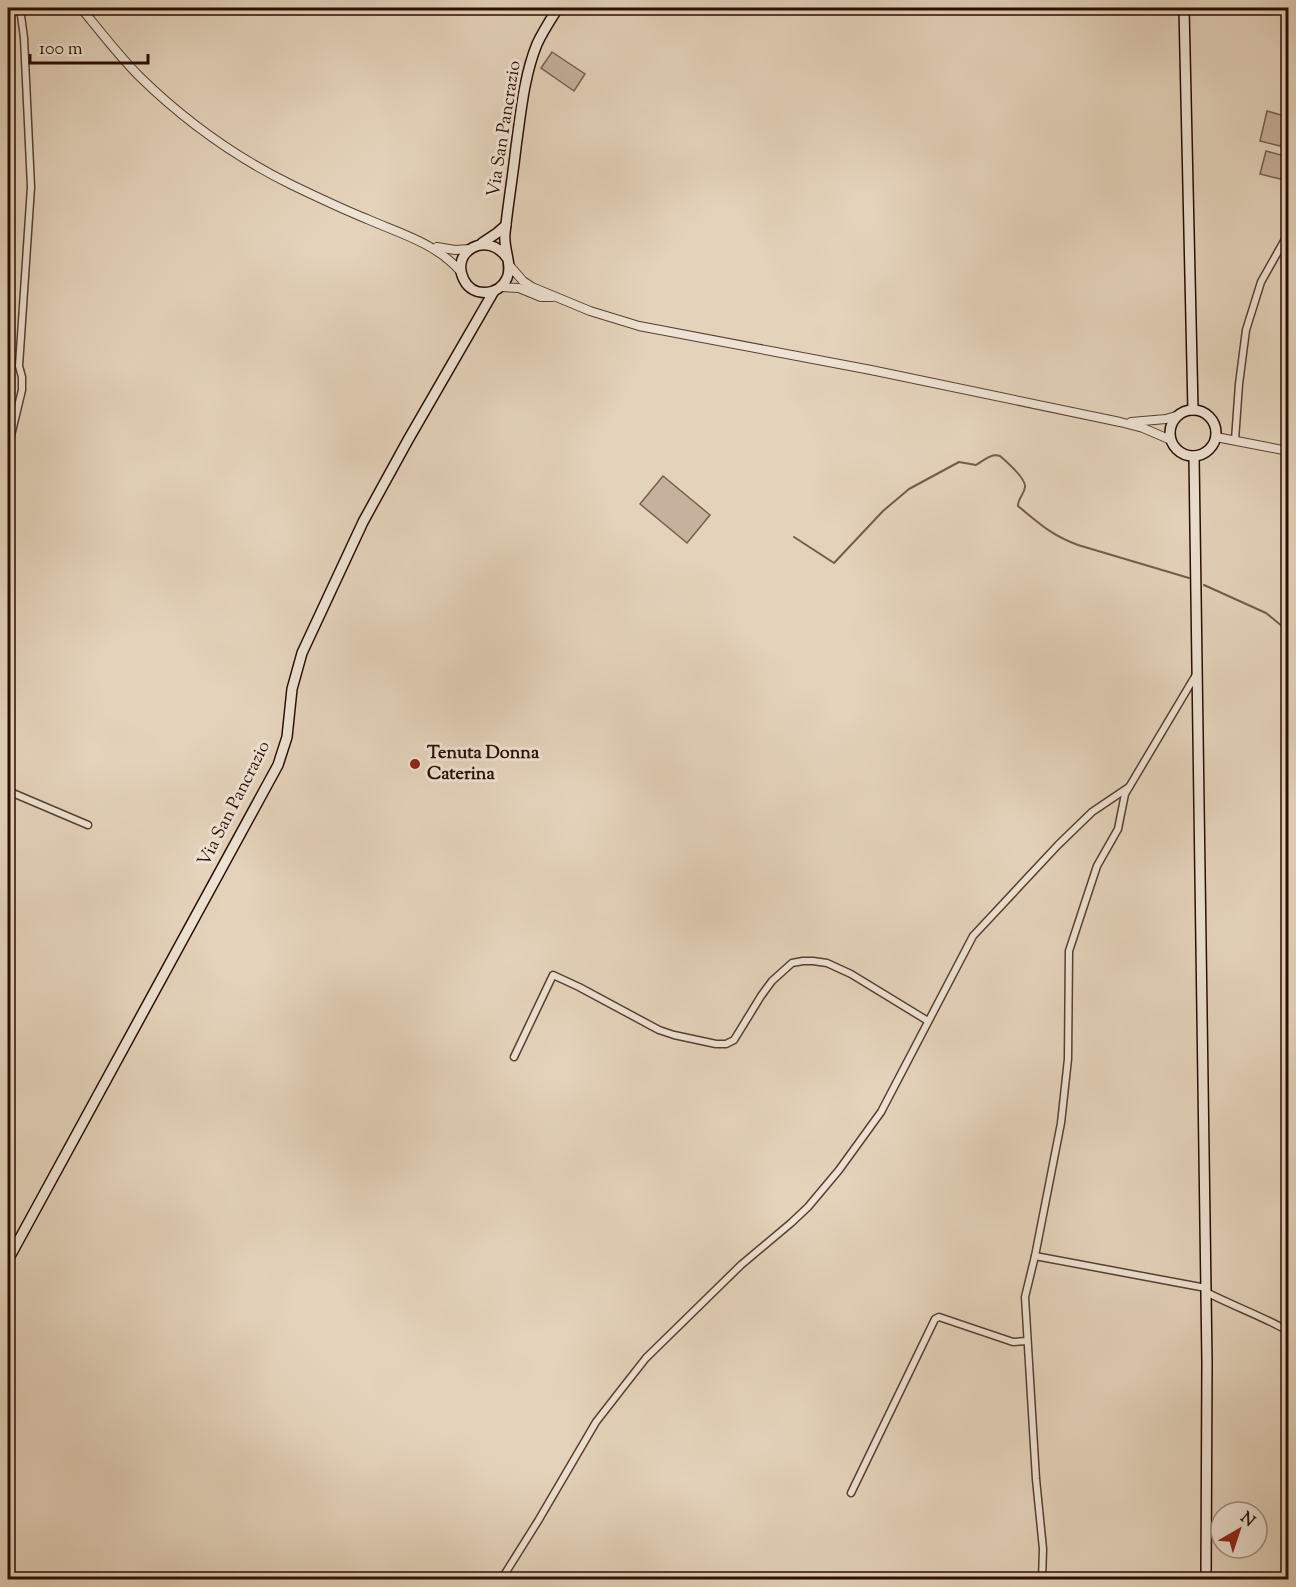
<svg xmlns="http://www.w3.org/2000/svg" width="1296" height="1587" font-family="'Sorts Mill Goudy',serif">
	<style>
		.green { fill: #c5b19c; stroke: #785e4f; stroke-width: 1.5 }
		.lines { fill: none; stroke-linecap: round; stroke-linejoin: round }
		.stream { stroke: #745b4b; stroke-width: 2 }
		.minor-casing { stroke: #593e30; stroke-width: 9 }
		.tertiary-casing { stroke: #593e30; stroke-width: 10 }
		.secondary-casing { stroke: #2b0c02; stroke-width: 12 }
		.minor { stroke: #ede2d3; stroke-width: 6 }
		.tertiary { stroke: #ede2d3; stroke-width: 8 }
		.secondary { stroke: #ede2d3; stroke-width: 9 }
		.poi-dot { fill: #8f2418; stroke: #ede2d3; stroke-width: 2 }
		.labels { text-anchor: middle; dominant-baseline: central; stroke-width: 6; stroke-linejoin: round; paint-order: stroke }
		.street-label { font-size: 18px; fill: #2b0c02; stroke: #ede2d3 }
		.poi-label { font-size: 18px; font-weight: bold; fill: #2b0c02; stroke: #ede2d3; text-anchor: start }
	</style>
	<rect width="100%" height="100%" fill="#e4d3bb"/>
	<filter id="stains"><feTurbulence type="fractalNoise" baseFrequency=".00333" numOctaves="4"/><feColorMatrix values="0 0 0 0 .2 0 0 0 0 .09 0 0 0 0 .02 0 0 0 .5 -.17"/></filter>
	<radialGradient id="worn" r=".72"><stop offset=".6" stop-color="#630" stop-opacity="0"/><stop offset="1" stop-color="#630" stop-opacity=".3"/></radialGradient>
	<g class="green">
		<polygon points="552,52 585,74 574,91 541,68"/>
		<polygon points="1267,111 1288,117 1288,148 1260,141"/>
		<polygon points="1266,151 1288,157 1288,181 1260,174"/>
		<polygon points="663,476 710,515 687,543 640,504"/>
	</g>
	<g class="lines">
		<g class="stream">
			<path d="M794,537L834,563L883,511L909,489L959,462L976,465C983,461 991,453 1000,456C1007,462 1026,479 1025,487C1024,495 1018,498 1018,506C1040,524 1051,535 1078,545L1189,578"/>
			<polyline points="1204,585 1266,613 1288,631"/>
		</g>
		<defs>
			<g id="minor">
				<polyline points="1235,440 1239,384 1246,330 1261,282 1288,234"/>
				<polyline points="8,448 22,390 22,377 19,366 31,187 24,38 20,8"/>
				<polyline points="8,791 88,825"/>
				<polyline points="514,1057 553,975 579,987 659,1030 674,1035 716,1044 726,1044 734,1040 761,996 772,981 792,963 803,961 813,961 827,963 851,974 928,1021"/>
				<polyline points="1035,1256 1206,1288"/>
				<path d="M1206,1292C1233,1306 1262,1316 1288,1331"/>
				<polyline points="851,1493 935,1319 939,1317 1013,1342 1027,1341"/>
				<polyline points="501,1580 538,1521 596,1422 624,1386 646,1358 741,1265 791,1223 808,1207 839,1170 881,1112 973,936 1058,845 1092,812 1129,787"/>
				<polyline points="1042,1580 1043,1549 1036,1479 1025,1297 1035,1256 1061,1123 1068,1059 1069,951 1097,866 1118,829 1125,794 1197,673"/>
			</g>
			<g id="tertiary">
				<path d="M81,8C100,31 119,56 140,77C184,120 237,158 292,185C317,197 342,209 367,219C401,234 436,243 461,272"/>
				<polyline points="437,247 455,250 470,249"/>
				<polyline points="509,265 523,281 532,287 590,311 639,326 871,370 1120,422 1143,428 1171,440"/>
				<polyline points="501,287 519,288 541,297 552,297"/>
				<polyline points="1131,422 1166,419 1179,415"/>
				<polyline points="1216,437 1288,451"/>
			</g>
			<g id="secondary">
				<polyline points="1184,8 1193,410"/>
				<polyline points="482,243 497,233 506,225"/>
				<path d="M507,258C488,230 449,251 464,280C473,298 499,296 507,278C513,265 503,249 505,233C508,204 513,175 516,147C521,112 524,76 537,44C543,31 551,19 558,8"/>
				<circle cx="1193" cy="433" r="23"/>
				<polyline points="1194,456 1207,1362 1206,1580"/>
				<polyline points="8,1260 278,765 287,737 292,689 302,653 363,522 408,440 494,291"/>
			</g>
		</defs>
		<use href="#minor" class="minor-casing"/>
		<use href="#tertiary" class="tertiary-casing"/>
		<use href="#secondary" class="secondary-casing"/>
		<use href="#minor" class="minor"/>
		<use href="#tertiary" class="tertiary"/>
		<use href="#secondary" class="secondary"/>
	</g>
	<circle class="poi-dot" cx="415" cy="764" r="6"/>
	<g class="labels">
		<g class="street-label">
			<text transform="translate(505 129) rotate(-81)">Via San Pancrazio</text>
			<text transform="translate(235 804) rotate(-63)">Via San Pancrazio</text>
		</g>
		<g class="poi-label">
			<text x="427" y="754">Tenuta Donna<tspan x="427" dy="21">Caterina</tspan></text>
		</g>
	</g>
	<rect width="1296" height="1587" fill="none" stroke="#e4d3bb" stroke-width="30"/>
	<rect x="9" y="9" width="1278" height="1569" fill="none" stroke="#2b0c02" stroke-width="3"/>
	<rect x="15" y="15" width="1266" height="1557" fill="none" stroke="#2b0c02" stroke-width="1.5"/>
	<g transform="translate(1239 1530) rotate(39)"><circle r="28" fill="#ede2d3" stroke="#9f8c7f" stroke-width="1.5"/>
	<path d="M0-4.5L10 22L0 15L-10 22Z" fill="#8f2418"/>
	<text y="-9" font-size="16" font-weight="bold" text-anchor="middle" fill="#2b0c02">N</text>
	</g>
	<path d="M30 54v9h118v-9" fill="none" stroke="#2b0c02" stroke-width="3"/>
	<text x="39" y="54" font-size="18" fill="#2b0c02" stroke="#ede2d3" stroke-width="4.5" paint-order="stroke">100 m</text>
	<rect width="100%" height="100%" filter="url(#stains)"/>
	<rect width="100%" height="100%" fill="url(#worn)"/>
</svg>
